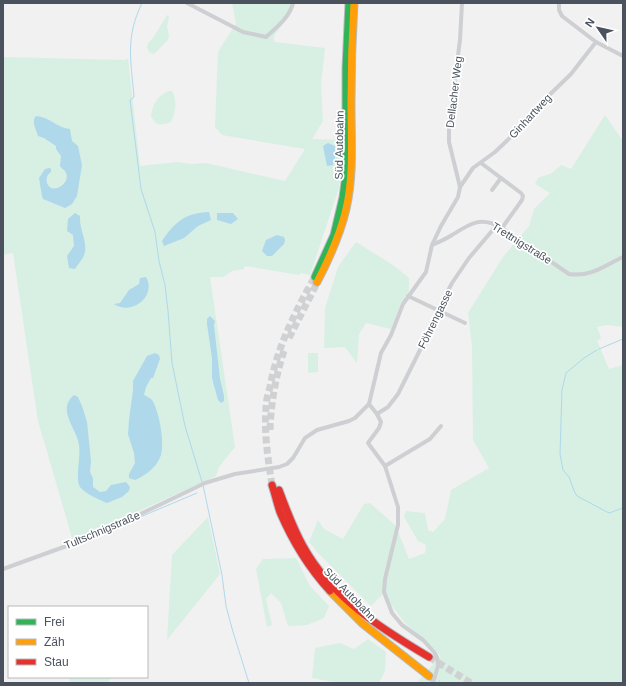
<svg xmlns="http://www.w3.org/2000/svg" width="626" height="686" font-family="Helvetica,sans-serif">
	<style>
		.green { fill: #d8efe3 }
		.water { fill: #afd8eb }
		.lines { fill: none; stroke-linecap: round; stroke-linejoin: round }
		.stream { stroke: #afd8eb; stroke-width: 1 }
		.highway-tunnel { stroke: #d0d1d3; stroke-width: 7; stroke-dasharray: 7 3.5; stroke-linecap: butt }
		.fast-casing { stroke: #b7bac0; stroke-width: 9 }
		.slow-casing { stroke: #b7bac0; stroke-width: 9 }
		.jam-casing { stroke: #b7bac0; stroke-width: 9 }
		.street { stroke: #cdcfd2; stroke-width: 4 }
		.fast { stroke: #30b455; stroke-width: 7 }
		.slow { stroke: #ff9f0a; stroke-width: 7 }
		.jam { stroke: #e5322d; stroke-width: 7 }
		.labels { text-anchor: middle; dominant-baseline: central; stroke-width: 3.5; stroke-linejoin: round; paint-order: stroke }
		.street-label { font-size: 11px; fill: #49525d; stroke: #fff }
	</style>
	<rect width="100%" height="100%" fill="#f2f1f1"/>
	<g class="green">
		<polygon points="232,3 295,3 292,12 274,36 274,42 325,48 321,85 323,121 312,139 341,140 339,165 341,165 339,188 310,275 301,273 299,275 245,266 244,269 232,271 223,277 210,277 235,447 219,467 216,476 73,541 38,421 13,253 3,255 3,57 125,60 128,58 140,166 177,162 191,164 206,163 285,181 305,149 222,135 215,127 218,52 236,23"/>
		<polygon points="167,15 169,16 167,27 169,35 168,40 154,54 150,53 147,48 148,43 153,38"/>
		<path d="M168,91H172C177,100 176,112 171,122C161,126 156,126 151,116C153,103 157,97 168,91Z"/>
		<polygon points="605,115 623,141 623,327 607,325 597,327 601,338 597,341 609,369 623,365 623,683 416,683 441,656 405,623 383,594 371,606 318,553 309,542 318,520 324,529 343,539 364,504 370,503 396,526 409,559 425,553 426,545 418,541 404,517 406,511 425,513 428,530 433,532 445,519 451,490 489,468 473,440 472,346 468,313 503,257 529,226 534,209 550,193 535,184 538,178 552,173 561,165 571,169"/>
		<polygon points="356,242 393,265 409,278 409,291 400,305 391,329 366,323 359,334 357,363 345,347 324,348 325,308 338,267"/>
		<polygon points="308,353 318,353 318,372 308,373"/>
		<polygon points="208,517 220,574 167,640 172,555"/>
		<polygon points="296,558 310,586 329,606 324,618 307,625 288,626 281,603 271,593 266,599 272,625 267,627 256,569 263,559"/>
		<polygon points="368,639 386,652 385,671 379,683 339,683 312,678 315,648 340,643 354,649"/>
		<polygon points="69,677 112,677 108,683 70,683"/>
	</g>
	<g class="water">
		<path d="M36,116C50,117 57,128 70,129L72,141L78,146L82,165L77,196L72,204L65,208L43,199L42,196L39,178L45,169L50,168L51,169V172C47,175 46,177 47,183C52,196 71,183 66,173C65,170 62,169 60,166L61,156L56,149V146L44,138L38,136C36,129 31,121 36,116Z"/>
		<polygon points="328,143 335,146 335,158 333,165 327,166 323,146"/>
		<path d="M209,212L211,220L198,226L184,238L164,246L162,241C175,222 185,213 209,212Z"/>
		<path d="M75,213L80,216C79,229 87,240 85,252C84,258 78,264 75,269L69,268L67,256L74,246L73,235L67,231L68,219Z"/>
		<polygon points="217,213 233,213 238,219 231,224 217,220"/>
		<polygon points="277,235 284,237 285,240 284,244 272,256 267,256 262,251 266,240"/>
		<path d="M146,277C157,296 132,316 114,304L120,303L129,290L139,284L140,278Z"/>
		<polygon points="210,316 215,321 214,325 220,379 224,396 224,401 221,403 218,400 212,378 212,358 207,324 207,319"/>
		<path d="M155,353L159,355L160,359L153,378H151L146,387L144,395C147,396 150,398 152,400C159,411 165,442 161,455C157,467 145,476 135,480L129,478V474L135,463L134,453L128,434L129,420L133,390V381L147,356Z"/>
		<path d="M74,395L78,397L82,406L87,422L91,461L90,472L93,478V487L100,492L106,491L111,485L126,482L130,487L129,491L122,497L107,503C100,500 84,493 80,487C75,479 81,456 79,445C77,428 56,410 74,395Z"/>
	</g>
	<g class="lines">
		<g class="stream">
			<path d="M142,3C125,38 131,60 134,97L130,100L141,189L155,232L159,261L165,285L168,311L172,363L185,426L202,482"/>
			<polyline points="3,61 4,60"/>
			<polyline points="599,349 623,339"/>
			<polyline points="597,350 584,358 566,373 562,390 560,454 563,470 569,477 575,493 577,496 609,513 623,508"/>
			<polyline points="203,485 222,575 226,606 233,632 249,683"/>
			<polyline points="88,539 197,493"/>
		</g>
		<g class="highway-tunnel">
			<polyline points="289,338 316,285"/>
			<path d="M270,430C271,402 276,374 285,348"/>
			<path d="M272,485C268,459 264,434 266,408C266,401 268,394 270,387C277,348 294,314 313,280"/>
			<polyline points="429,657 471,683"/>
			<polyline points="429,676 438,683"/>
		</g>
		<defs>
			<polyline id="fast" points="315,277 334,235 343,197 346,175 346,68 349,3"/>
			<g id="slow">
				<path d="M317,282C329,259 340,235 346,209C354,174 351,139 351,103C351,70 352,36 354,3"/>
				<polyline points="330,591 363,624 429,676"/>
			</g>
			<g id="jam">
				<path d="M272,485C275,494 277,503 280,512C292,540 309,568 330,591"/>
				<path d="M279,490C286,509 293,528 303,546C331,597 380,628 429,657"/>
			</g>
		</defs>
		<use href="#fast" class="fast-casing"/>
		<use href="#slow" class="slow-casing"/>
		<use href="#jam" class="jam-casing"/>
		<g class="street">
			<path d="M187,3L243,32L266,37C276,28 290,17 293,3"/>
			<polyline points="559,3 559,10 562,16 596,42 623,56"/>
			<polyline points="481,163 521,193 523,196 522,200 502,228"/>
			<polyline points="460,187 473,168 495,152 517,131 536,108 571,74 596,42"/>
			<polyline points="492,190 501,178"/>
			<path d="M432,245C439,242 446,239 452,235C471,223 481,216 502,228L569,274C591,277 604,266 623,257"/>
			<polyline points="408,296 465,323"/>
			<polyline points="369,404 381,353 391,335 403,304 426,272 432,245 441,226 458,197 460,187 449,142 449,123 460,40 462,3"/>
			<polyline points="369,404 377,414 381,422 379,428 368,443 385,466 398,507 398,525 385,579 384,592 392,613 402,625 423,640 434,652 437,657 438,666 433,683"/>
			<polyline points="377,414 388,407 398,394 430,330 438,310 452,283 469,258 497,225"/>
			<polyline points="385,466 430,439 441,426"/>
			<polyline points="3,569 72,544 128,520 205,483 235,474 279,467 287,464 293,458 305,438 317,430 349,421 355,418 369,404"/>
		</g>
		<use href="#fast" class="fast"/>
		<use href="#slow" class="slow"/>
		<use href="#jam" class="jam"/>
	</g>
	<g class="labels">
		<g class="street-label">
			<text transform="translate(454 92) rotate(-83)">Dellacher Weg</text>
			<text transform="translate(530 116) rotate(-47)">Ginhartweg</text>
			<text transform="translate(339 145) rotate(-89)">Süd Autobahn</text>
			<text transform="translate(522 243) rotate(32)">Trettnigstraße</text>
			<text transform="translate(435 319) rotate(-64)">Föhrengasse</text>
			<text transform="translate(102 530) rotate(-23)">Tultschnigstraße</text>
			<text transform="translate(350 594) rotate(46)">Süd Autobahn</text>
		</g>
	</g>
	<rect width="626" height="686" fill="none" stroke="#49525d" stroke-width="8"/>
	<rect x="8" y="606" width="140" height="72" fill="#ffffff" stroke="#b6babe"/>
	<rect x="16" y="619" width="20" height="6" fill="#30b455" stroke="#b6babe"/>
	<text x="44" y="626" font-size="12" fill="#49525d">Frei</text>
	<rect x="16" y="639" width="20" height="6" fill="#ff9f0a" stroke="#b6babe"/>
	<text x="44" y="646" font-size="12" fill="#49525d">Zäh</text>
	<rect x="16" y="659" width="20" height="6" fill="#e5322d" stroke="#b6babe"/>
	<text x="44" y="666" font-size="12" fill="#49525d">Stau</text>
	<g transform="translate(598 28) rotate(304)" stroke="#ffffff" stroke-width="3" paint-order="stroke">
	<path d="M0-3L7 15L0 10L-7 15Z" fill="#49525d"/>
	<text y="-6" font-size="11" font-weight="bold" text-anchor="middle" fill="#49525d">N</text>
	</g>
</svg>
